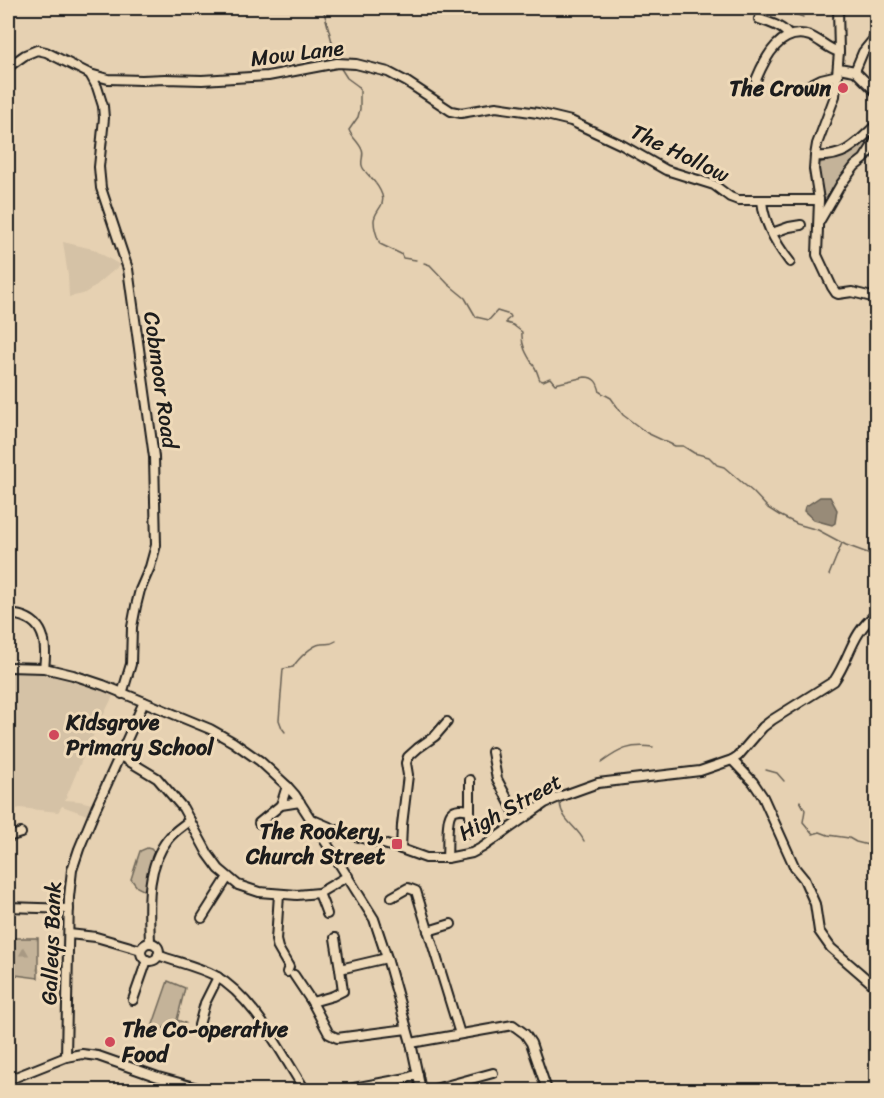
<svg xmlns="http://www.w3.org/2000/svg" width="884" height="1098" font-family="Sriracha,sans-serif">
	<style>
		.built { fill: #d5c2a6 }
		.grass { fill: #c4b399; stroke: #70685a; stroke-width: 1.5 }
		.forest { fill: url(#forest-firs); stroke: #70685a; stroke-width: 1.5 }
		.water { fill: #988b78; stroke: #665f53; stroke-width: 1.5 }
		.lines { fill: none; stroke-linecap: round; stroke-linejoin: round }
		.stream { stroke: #665f53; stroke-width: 1.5 }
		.minor-casing { stroke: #1c1c1c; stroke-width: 12 }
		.minor { stroke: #eed9b8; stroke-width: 8 }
		.poi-dot { fill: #d1495b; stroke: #eed9b8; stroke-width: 2 }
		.labels { text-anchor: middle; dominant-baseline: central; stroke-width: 6; stroke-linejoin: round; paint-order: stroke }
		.street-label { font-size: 22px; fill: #1c1c1c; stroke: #eed9b8 }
		.poi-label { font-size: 22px; font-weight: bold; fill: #1c1c1c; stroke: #eed9b8; text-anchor: end }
	</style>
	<defs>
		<pattern id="forest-firs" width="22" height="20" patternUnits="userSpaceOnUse" patternTransform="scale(1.5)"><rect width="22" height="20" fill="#c4b399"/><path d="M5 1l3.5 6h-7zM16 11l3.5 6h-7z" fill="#a89983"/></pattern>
	</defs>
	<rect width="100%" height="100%" fill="#e6d1b2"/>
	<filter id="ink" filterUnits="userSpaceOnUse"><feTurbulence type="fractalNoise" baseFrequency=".0167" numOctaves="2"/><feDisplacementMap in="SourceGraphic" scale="12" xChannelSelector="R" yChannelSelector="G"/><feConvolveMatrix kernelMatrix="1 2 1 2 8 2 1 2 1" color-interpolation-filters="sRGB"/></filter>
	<g filter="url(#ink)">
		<g class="built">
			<polygon points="63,242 93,249 120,265 93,288 83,294 69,297 68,276"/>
			<polygon points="8,673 30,673 54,675 88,685 113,696 85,752 65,800 79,801 92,804 87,815 62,806 58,812 20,808 8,811 8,696 9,695"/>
		</g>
		<g class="grass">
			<path d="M871,135H875V139L821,216L822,205L824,204C823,199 823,193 822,188C820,180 817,172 819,163L845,156Z"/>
			<polygon points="147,848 151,849 154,852 147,874 147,888 143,890 137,887 131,879 140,851"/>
			<polygon points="168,981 185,988 177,1020 185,1023 165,1027 154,1038 149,1036"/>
		</g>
		<polygon class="forest" points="8,938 38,938 38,978 8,974"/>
		<polygon class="water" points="820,497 830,497 837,510 835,523 832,525 814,520 804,511 805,507"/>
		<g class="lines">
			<g class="stream">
				<polyline points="323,8 336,57 338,59"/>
				<polyline points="780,8 803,17"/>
				<path d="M340,67L347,78L358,86L360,89V109L358,117L349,130C352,138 359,142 362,150C365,156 359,161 363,168C369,178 377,181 382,195C386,206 374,211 374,221C374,228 377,237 380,244L401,254L403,258L416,260"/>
				<path d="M424,263L430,265L448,284L465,298L476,317L489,320L497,311L510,315L511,317L506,321V323L513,325L522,332C521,346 527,355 534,366C537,370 538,376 540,380L543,381L550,378L555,384L585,377C595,377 598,383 600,392L611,398L623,415L647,433L675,446H683L694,453L709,457L717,465L724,467L753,492L768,508L779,515L797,524L818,530L846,545L876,556"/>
				<polyline points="829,575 842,543"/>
				<path d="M285,732L282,728L279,720L283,669L293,667C298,659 312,645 321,644C328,643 330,645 336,641"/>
				<path d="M601,763C620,749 630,744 653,747"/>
				<polyline points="766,770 777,773 784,781"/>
				<polyline points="800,801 805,810 803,822 813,834 820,832 828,835 849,838 856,842 876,847"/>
				<path d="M560,803C562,822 577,826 584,841"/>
			</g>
			<defs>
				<g id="minor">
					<polyline points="838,8 839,52 836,86 835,96 817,144 815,156 814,169 819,200 817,255 832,287 836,293 838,294 852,292 876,298"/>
					<path d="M759,19C770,23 783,26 789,36"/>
					<polyline points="8,67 25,55 37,50 46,52 90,74 108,79 142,80 165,79 202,80 268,76 337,63 356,64 388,72 407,82 451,111 461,113 496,107 538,113 571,121 622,145 666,170 714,185 730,197 738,200 819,200"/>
					<polyline points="839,68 855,71 876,92"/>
					<polyline points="855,71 863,52 876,36"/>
					<polyline points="90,74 97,87 103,106 104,118 99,167 101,188 128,269 154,457 156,545 150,567 140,590 136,606 132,627 131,664 122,694"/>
					<path d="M756,80C765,58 781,26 810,36C820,40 828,49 839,52"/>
					<polyline points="805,87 821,79 838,75"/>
					<path d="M815,156C845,158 856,144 876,125"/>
					<path d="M762,201C764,223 776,244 790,262"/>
					<polyline points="819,222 841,184 855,166 864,159 876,140"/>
					<polyline points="772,233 789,227 801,225"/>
					<path d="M8,614C42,616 48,638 44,668"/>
					<polyline points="8,667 44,668 73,675 103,685 210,729 233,742 260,761 287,786 295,795 325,841 374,919 387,958 411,1043 421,1090"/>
					<polyline points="492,752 497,779 519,821"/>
					<polyline points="119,755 157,778 183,808 208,854 219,869 238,885 259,892 297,895 319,893 348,876"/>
					<polyline points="732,760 753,782 763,797 795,868 804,879 815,904 819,931 831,948 876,987"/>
					<polyline points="470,780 470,833"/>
					<polyline points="281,805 287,786"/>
					<polyline points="313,820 341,832"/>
					<polyline points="259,823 281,805 300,802"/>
					<polyline points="8,837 21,833"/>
					<path d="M325,841L335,833L341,832L401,849L426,858H447L472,853L483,847L545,803L559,797L598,783L700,771L732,760L738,756L763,727L772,720L834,681C851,656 851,634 876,614"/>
					<polyline points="401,849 402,825 408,775 406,763 408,757 418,748 435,736 447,722"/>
					<path d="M447,858C448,848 446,820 451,813C456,807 464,809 470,810"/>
					<polyline points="319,893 327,914"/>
					<polyline points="279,894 276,940 278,948 289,967 287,972"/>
					<polyline points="392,897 408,888 416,891 460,1034"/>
					<polyline points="8,907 69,909"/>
					<polyline points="202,918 228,877"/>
					<polyline points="428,931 451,924"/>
					<polyline points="69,934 96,937 141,950"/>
					<polyline points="335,938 340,969"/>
					<path d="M150,943C149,908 145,868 168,839C174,831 183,826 190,820"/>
					<circle cx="150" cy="952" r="9"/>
					<path d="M158,955C176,962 196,966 214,975C255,998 280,1052 305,1090"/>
					<polyline points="294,975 312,1002 329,1034 337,1038 407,1029"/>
					<polyline points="133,1000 147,960"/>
					<polyline points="312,1002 333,996 343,991 340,969 387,958"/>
					<polyline points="199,1025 205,1003 218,977"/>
					<polyline points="411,1043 513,1025 525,1034 531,1043 547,1090"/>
					<polyline points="66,1057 69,897 72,870 79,849 96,808 144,702"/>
					<polyline points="8,1080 66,1057 82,1054 98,1056 158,1077 205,1090"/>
					<polyline points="343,1090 407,1078 418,1074"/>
					<polyline points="431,1090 493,1073"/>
				</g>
			</defs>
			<use href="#minor" class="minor-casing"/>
			<use href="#minor" class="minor"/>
		</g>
	</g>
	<g class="poi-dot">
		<circle cx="843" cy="88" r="6"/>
		<circle cx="54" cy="735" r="6"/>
		<rect x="391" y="838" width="12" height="12" rx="3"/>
		<circle cx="110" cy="1042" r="6"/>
	</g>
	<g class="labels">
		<g class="street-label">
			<text transform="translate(297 53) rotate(-7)">Mow Lane</text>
			<text transform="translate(680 153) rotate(26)">The Hollow</text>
			<text transform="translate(161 380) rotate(82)">Cobmoor Road</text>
			<text transform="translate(510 807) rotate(-29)">High Street</text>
			<text transform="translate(51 943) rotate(-88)">Galleys Bank</text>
		</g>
		<g class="poi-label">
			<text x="831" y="88">The Crown</text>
			<text x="66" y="722" text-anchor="start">Kidsgrove<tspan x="66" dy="25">Primary School</tspan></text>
			<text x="385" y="831">The Rookery,<tspan x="385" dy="25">Church Street</tspan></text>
			<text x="122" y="1029" text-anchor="start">The Co-operative<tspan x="122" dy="25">Food</tspan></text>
		</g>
	</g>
	<rect width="884" height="1098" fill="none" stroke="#eed9b8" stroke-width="30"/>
	<rect x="15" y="15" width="854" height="1068" fill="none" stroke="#1c1c1c" stroke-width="2" filter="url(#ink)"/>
</svg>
